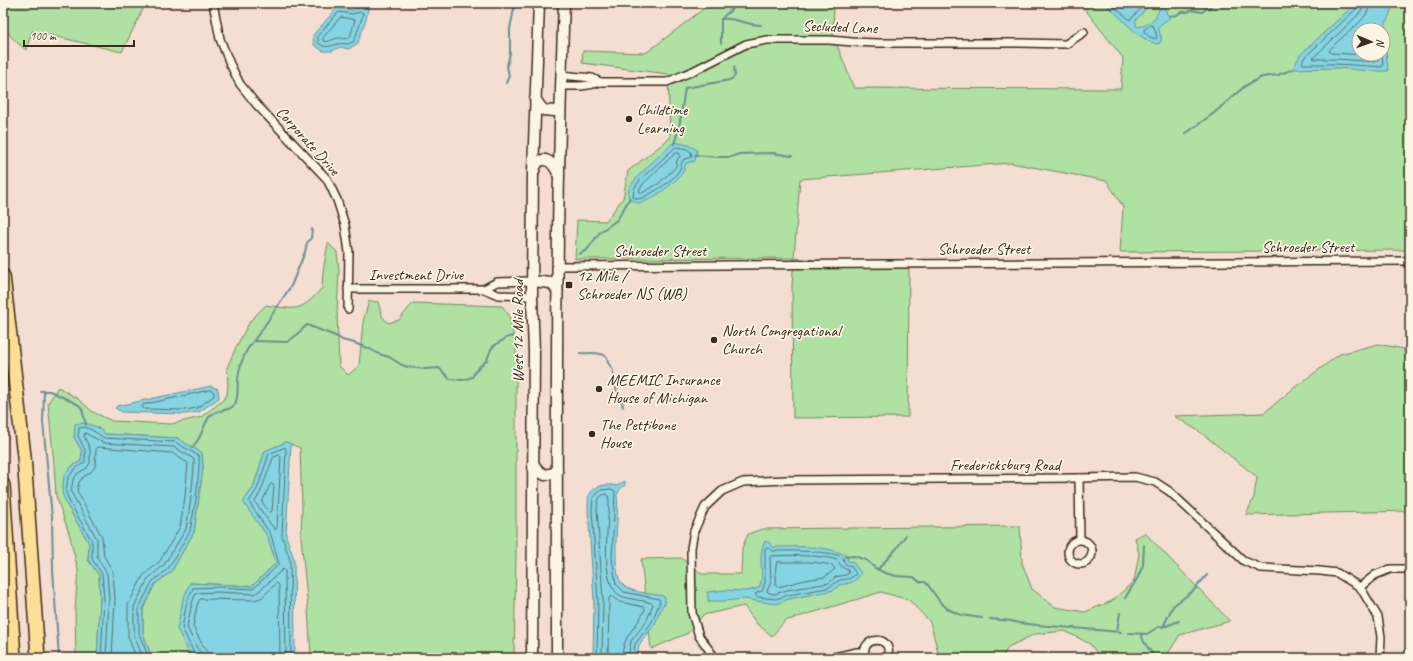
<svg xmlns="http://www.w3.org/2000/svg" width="1413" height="661" font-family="Caveat,sans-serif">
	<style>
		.green { fill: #afe1a2; stroke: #758660; fill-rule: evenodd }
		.water { fill: #85d4e3; stroke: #679094; fill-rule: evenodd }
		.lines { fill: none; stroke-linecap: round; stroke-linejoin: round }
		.shore { stroke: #596e6d; stroke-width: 1 }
		.stream { stroke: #679094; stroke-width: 2 }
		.street-casing { stroke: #3b2a1e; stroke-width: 10 }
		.secondary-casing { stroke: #3b2a1e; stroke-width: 13 }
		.highway-casing { stroke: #3b2a1e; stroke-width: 16 }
		.street { stroke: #fcf5e5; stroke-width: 7 }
		.secondary { stroke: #fcf5e5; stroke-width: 10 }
		.highway { stroke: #fdde96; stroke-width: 13 }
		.poi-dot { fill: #3b2a1e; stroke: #fcf5e5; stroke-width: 1.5 }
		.labels { text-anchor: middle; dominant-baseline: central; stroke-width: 3.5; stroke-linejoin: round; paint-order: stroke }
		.street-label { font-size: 16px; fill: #3b2a1e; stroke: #fcf5e5 }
		.poi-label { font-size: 16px; fill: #3b2a1e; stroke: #fcf5e5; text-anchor: start }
	</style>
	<rect width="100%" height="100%" fill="#f4ded2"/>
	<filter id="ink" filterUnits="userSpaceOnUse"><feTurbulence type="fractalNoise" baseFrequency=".025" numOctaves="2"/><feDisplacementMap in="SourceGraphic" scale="8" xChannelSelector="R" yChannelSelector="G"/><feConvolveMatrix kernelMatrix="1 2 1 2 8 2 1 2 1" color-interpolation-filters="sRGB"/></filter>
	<g filter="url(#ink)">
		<g class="green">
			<path d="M3,3H146L122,52L32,31L26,50C5,33 3,30 3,3Z"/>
			<path d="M711,3H834L833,35L854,88L1121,89L1123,58L1080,3H1410V250L1120,252L1123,207L1107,181L1011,163L800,179L794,258L909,268L908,417L793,418L792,285L794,258L575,259L577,220L606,221L623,198L628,171L670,138L668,74L582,63L583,51L646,53ZM1359,30H1383V54H1359Z"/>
			<path d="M328,243L337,252L339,270L337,314L339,366L348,375L359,366L363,322L369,301L378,302L382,316L388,323L399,320L413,303L502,306L509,315L516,349V556L514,658H324L311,656L308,609L301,537L302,508L300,448L286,442L265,451L253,488L244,502L268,537L276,563L252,586L190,583V654L195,658H154L150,653L143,633V609L155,584L171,572L194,532L203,468L202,453L177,438L105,434L97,427L74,437L82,451L81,461L72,466L67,505L89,543L88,560L99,575L100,599L97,658H76L75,610L78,570L69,533L56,496L54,464L48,403L58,387L78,399L93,412L112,421L171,424L201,417L222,401L227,395L228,386L227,368L235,349L250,321L266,305C297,310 301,312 322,288L323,272Z"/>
			<polygon points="1378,344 1404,349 1410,377 1410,511 1246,515 1254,497 1257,477 1200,432 1174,416 1264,413 1294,388 1340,354"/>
			<polygon points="1020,526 1022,563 1032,589 1055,607 1085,612 1112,601 1134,581 1139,554 1135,538 1145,533 1230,621 1180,635 1165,658 1101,658 1090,644 1065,631 1035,634 1008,647 1002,658 936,658 938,652 930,622 909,600 881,592 785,621 772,636 757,624 744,606 703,615 688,633 651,649 641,559 681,558 702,574 741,574 742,548 748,534 762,529"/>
		</g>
		<g class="water">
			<path d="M1105,3H1151L1136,20V26C1142,28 1153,22 1156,16C1159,11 1158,9 1164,6L1167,14L1171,17L1161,24L1158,28L1161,36V42L1157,44L1148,41L1135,32Z"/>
			<path d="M1356,3H1391L1393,6L1386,23L1385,42L1388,71H1372L1337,68L1293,69L1300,55ZM1359,30H1383V54H1359Z"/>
			<path d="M365,6L368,9C367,21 361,31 358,43L349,49L340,47L332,51H323L314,45L313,35L338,7L352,10Z"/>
			<path d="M674,142L688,145L697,150L695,161L686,163C685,165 685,168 684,170C681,179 648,204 638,203C635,203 632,200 629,199C628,195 628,191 630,187C638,173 662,154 674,142Z"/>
			<polygon points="211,386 218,389 219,398 199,412 184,414 122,412 115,408 117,406"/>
			<polygon points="85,423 97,427 105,434 177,438 202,453 203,468 194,532 171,572 155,584 143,609 143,633 150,653 154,658 97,658 100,599 99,575 88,560 89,543 67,505 62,493 64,476 72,466 81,461 82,451 74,437 75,424"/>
			<polygon points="286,442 291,444 286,536 294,559 295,658 195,658 190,654 177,629 183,600 190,583 252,586 276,563 268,537 243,502 253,488 265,451"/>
			<path d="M625,481V485L620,489L617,495C620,514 609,575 624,586C630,592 653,594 663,596L665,598V604L662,606L655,624L639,645L637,658H593L594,601L588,509C588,505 588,500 589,496C593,485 608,483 617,486Z"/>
			<path d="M765,541L770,543L773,547C797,547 825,544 847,556L848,561L853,562L861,573C857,582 848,584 839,585L834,590L789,599L776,604L744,599L725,601H708V596L707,592L725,590L747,591L759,588C766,574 756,558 765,541Z"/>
		</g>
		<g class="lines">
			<g class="shore">
				<polyline points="1110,3 1130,20 1146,3"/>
				<polyline points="1359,3 1358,7 1353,12 1304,58 1302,63 1303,64 1337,64 1382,67 1383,65 1382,54"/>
				<polyline points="1364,3 1363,8 1357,16 1313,58 1315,59 1337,59 1376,62 1378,60 1377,54"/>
				<path d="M1370,3C1369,22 1339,36 1329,51L1331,53L1369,55L1371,54"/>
				<path d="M339,12L352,14L361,12L363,13C363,16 355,39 354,41C353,42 349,44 348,44C345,44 341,43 338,44C329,46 326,49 318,43V36Z"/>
				<path d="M341,17L355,20L350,37C346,40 344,38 340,38C333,38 330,43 323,41V38Z"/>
				<polygon points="1151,25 1154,27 1157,37 1156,39 1150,37 1144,32 1144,30"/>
				<path d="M676,147L687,149L691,152L692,157L683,160C681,163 681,167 680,169C672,183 655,191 642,198L638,199L633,197L634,189L640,180Z"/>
				<polygon points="676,153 679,153 680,156 677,160 676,166 672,171 658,184 642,193 640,192 639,190 644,183"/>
				<polygon points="211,390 214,392 214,396 197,408 184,410 144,409 142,407 143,405"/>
				<polygon points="279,455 281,457 277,528 275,530 255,502 261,491 273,458"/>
				<polygon points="272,484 274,486 272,511 270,513 262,502 270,485"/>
				<path d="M766,548H768L773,551C785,551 835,550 843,558C844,560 844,562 845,564L851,566L856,574C849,581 845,578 838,581C833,583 832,587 827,588L788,595L776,599L757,597L755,594L762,591L765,583V550Z"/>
				<path d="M771,556C787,555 819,555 834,559C840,561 840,568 848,570L849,573L846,575L835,577L829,583L787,590L775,594L769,593L767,591L771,582L770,558Z"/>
				<path d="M777,562H811L832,565L835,569L825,577L805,580L778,587L776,585C777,577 774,569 777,562Z"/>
				<path d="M101,658L104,599L102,574L92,559V541L70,503L66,492L68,478L75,469L85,462V450L78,436L79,428C88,425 96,433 104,438L175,442L199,456V468L196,499L190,531L168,569L152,582L139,608V634L149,658"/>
				<polyline points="106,658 109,599 107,574 97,557 97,539 71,492 73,480 78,473 87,468 90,463 90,449 84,436 85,433 104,443 174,447 194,459 194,468 191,498 186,529 164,565 148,579 134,607 134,635 143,658"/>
				<polyline points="112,658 115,599 113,572 104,556 102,537 77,491 79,482 82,478 91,472 95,467 96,449 98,447 172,453 188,463 185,497 180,527 160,561 143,576 128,605 128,636 136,658"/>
				<polyline points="197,658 197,655 193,651 182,628 187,602 193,588 219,587 253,589 279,564 271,535 249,502 257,489 269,454 285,447 286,450 282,536 290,560 291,658"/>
				<polyline points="202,658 201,653 197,648 187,627 192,603 196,593 218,592 254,594 258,592 283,569 285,571 286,658"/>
				<polyline points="208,658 207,650 202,644 193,627 197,605 200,599 254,600 261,598 277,583 279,585 280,658"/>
				<polyline points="597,658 598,601 592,509 593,498 601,490 611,489 615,491 612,558 616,584 624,592 659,599 660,601 652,622 635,644 633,658"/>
				<path d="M602,658L603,601L597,509C598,501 598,495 607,494L608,495L609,500C609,522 598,585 621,596C631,600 642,600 652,603L653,604L647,620L631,641L628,658"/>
				<path d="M608,658L609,598L611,596L620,602L644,607L645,609C637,629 622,634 622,658"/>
			</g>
			<g class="stream">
				<polyline points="1169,16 1177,15 1181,12 1188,12 1191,10 1202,12 1215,3"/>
				<path d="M721,19C735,17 746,25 761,25"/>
				<polyline points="721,43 721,20 725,15 740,3"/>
				<polyline points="506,83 509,76 507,66 510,53 510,29 515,3"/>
				<polyline points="1185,134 1214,113 1245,86 1262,77 1278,75 1293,69"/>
				<polyline points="674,144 679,128 685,88 730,80 735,76 734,67"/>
				<polyline points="695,155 717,157 731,157 739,154 772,153 792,156"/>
				<polyline points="579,254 587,250 600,232 617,220 630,198"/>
				<polyline points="254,341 287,342 294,337 307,325 338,337 342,340 354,343 370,349 379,354 389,357 402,365 408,367 425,369 439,368 450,379 463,380 472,377 477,369 487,360 491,349 494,346 506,338 513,336"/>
				<path d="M580,353C590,354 599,351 607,357L608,363L612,368L617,392L622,402L623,407"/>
				<polyline points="40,391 50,391 79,405 82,409 86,425"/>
				<polyline points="44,391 43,422 52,517 53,570 59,658"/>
				<path d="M192,448C194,445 197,442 199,438C203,431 205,422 210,416C217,408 229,413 235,404C239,397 237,387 238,379C239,369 242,359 247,350L263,328L291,286L305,252L307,243L311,238L312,229"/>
				<polyline points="845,557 854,556 866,560 875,568 885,573 896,576 914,577 919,582 925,582 928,585 940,602 948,609 961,615 982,618"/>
				<polyline points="878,569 897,548 906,535"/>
				<polyline points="1125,598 1138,577 1143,565 1144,545"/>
				<polyline points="990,619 1011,621 1019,623 1037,625 1121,632"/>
				<polyline points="1163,627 1173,606 1194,590 1207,575"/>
				<polyline points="1117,631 1120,613"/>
				<polyline points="1129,633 1147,634 1158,627 1166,626 1179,621"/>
				<polyline points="1141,634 1144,642 1155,658"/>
			</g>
			<defs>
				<g id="street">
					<polyline points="213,3 220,39 230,64 240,84 256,104 327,179 337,200 345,225 349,252 348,309"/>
					<polyline points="561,75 592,78 600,82"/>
					<path d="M561,86C574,86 587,87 600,82H667L693,71L746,44L767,40H830L852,42L877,43H1020L1066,44L1084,32"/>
					<polyline points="558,266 1410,261"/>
					<polyline points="348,289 484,289 497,282 532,281"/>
					<polyline points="484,289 498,295 532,296"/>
					<polyline points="1079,478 1080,539"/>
					<circle cx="1080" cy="552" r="12"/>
					<polyline points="1360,587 1375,575 1390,569 1410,569"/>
					<polyline points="715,658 699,636 692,613 691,548 694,531 705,507 722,491 743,482 786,480 1079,478 1135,477 1155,482 1169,491 1244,561 1261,568 1320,571 1337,573 1360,587 1378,617 1381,637 1380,658"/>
					<polyline points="830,658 857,652 864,652"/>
					<path d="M866,658C857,635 896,634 887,658"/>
				</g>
				<g id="secondary">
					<polyline points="535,99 543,110 554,111 560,109"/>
					<path d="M534,171C539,152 553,160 558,174"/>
					<polyline points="532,281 551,283 557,290"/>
					<polyline points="533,464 539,471 545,475 557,472"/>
					<polyline points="532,658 534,352 532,296 533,172 539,3"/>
					<path d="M557,658C557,440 555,221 564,3"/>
				</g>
				<g id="highway">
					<polyline points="3,276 24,456 38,658"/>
					<polyline points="3,485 14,658"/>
				</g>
			</defs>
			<use href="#street" class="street-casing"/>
			<use href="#secondary" class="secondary-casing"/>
			<use href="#highway" class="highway-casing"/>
			<use href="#street" class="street"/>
			<use href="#secondary" class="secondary"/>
			<use href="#highway" class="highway"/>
		</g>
	</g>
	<g class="poi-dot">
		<circle cx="629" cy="119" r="4"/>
		<rect x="565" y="281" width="8" height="8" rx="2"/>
		<circle cx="714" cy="340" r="4"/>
		<circle cx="599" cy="389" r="4"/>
		<circle cx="592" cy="434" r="4"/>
	</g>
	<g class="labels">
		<g class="street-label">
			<text transform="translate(840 27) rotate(2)">Secluded Lane</text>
			<text transform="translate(308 141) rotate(48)">Corporate Drive</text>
			<text x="1308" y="247">Schroeder Street</text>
			<text x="984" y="249">Schroeder Street</text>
			<text x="660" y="251">Schroeder Street</text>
			<text x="416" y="275">Investment Drive</text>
			<text transform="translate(518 331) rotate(-90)">West 12 Mile Road</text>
			<text x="1005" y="465">Fredericksburg Road</text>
		</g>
		<g class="poi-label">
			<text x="637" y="110">Childtime<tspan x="637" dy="18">Learning</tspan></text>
			<text x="577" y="276">12 Mile /<tspan x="577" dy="18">Schroeder NS (WB)</tspan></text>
			<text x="722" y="331">North Congregational<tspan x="722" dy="18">Church</tspan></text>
			<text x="607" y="380">MEEMIC Insurance<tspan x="607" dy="18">House of Michigan</tspan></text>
			<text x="600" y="425">The Pettibone<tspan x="600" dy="18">House</tspan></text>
		</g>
	</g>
	<rect width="1413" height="661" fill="none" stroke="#fcf5e5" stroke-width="16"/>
	<rect x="8" y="8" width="1397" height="645" fill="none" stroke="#3b2a1e" stroke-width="1.5" filter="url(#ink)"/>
	<g transform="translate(1371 42) rotate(92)"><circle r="19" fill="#fcf5e5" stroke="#afa495"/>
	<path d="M0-3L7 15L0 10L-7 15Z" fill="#3b2a1e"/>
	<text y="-6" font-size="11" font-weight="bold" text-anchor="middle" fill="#3b2a1e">N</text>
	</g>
	<path d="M24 40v6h110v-6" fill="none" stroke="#3b2a1e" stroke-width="2"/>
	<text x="30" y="40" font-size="12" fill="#3b2a1e" stroke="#fcf5e5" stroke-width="3" paint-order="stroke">100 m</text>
</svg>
